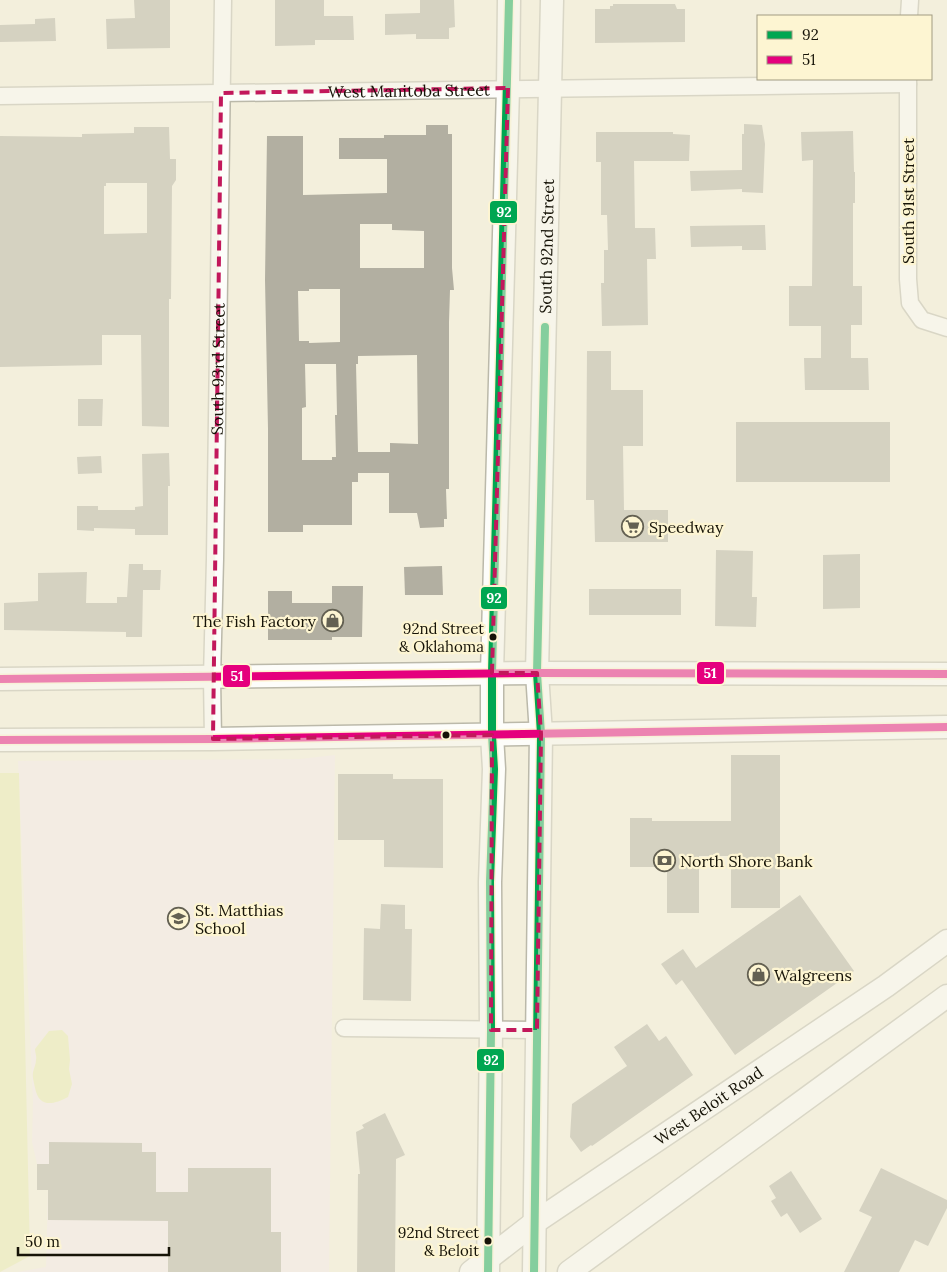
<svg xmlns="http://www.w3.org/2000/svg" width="947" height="1272" font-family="Lora,serif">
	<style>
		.education { fill: #f4e9ea }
		.green { fill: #e9ebb0 }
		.building { fill: #b2afa1; fill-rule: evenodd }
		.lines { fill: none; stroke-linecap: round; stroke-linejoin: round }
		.street-casing { stroke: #bbb9aa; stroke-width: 19 }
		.secondary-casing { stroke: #bbb9aa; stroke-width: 25 }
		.street { stroke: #fdfdfa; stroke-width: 16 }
		.secondary { stroke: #fdfdfa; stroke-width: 22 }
		.bus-1-casing { stroke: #fdf5d2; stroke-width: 11 }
		.bus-2-casing { stroke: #fdf5d2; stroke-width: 11 }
		.bus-1 { stroke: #00a651; stroke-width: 8 }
		.bus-2 { stroke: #e5007d; stroke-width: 8 }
		.marked { fill: none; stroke: #c2185b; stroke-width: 4; stroke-dasharray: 10 6; stroke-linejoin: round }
		.bus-dot { fill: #161307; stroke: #fdf5d2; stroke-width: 2 }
		.labels { text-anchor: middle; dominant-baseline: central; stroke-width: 4.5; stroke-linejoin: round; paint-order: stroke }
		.bus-label { font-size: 15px; fill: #161307; stroke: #fdf5d2; text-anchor: end }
		.street-label { font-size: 16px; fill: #161307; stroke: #fdf5d2 }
		.poi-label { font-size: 16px; fill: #161307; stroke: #fdf5d2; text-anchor: start }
		.line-badge { stroke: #fdf5d2; stroke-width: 2 }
		.badge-label { font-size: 14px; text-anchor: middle; font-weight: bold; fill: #fff }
	</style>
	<rect width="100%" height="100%" fill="#f3efdc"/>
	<polygon class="education" points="335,755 329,1272 17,1272 46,1267 48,1190 37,1190 37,1164 32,1142 33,1102 18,761 300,759"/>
	<g class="green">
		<polygon points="0,773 19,773 30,1256 0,1272"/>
		<path d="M62,1030L68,1036L70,1060L69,1069L72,1084L68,1097C53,1105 39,1108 35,1088C34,1082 32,1077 33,1072C34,1068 36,1064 36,1060C37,1056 35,1053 35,1049L49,1031Z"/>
	</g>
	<g class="building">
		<polygon points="134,0 170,0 170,48 107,49 106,19 135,18"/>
		<polygon points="275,0 324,0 324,16 353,16 354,40 315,40 315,45 275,46"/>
		<polygon points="420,0 454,0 455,27 449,28 449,39 416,39 416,34 385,35 385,14 420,13"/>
		<polygon points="613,4 675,4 677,9 685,9 685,42 595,43 595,9 610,9 610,6 613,6"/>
		<polygon points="55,18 56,41 0,42 0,25 35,24 35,19"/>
		<polygon points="744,124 762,125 765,144 763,193 742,192 742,189 691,191 690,171 742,170 742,134 744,134"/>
		<path d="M426,125H448V134H452V268L454,290H450L449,322V489H446L447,519H444V527L420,528L417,513H389V473H358V482H352V525H303V532H268V429L265,280L267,136H303V195L387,193V159H339V138H384V135H426ZM360,224H392V230L424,231V268H360ZM309,289H340V342L309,343V341H299L298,291H309ZM417,355L418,444L390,443V452H358L356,364H358V356ZM305,364H336L337,415H335L336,457H332V460H302V408L306,407Z"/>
		<path d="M134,127H169L170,159H176V180L172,186L171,299H169V427L142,426L141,335H102V365L0,367V136L82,137V134L134,133ZM106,183H147V233L104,234V186H106Z"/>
		<polygon points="853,131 854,172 855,172 855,203 853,203 853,286 862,286 862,325 851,325 851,358 868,358 869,390 805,390 804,358 821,358 821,326 789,326 789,286 812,286 813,160 802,161 801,132"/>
		<polygon points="596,132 673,132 673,134 690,135 689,161 634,161 635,228 655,228 656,259 647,259 648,325 602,326 601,283 604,283 604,250 608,250 607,215 601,215 601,162 596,162"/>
		<polygon points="765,225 766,250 742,250 742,246 691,247 690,226"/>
		<polygon points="587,351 611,351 611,390 643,390 643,446 623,446 624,510 668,510 668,542 595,542 594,500 586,500"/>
		<polygon points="78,399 103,399 102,426 78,426"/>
		<rect x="736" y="422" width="154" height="60"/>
		<polygon points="169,453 170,486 168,486 168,535 135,535 135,529 94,528 94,531 77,530 77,506 98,506 98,510 135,510 135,507 143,506 142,454"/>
		<polygon points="101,456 102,473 78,474 77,457"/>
		<polygon points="716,550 753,551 752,597 757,597 756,627 715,626"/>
		<polygon points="860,554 860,608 823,609 823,555"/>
		<polygon points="129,564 143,564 143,570 161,570 160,590 143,590 142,637 126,637 126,632 4,630 4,603 38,601 38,573 87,572 86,603 117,603 117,597 127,597"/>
		<polygon points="442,566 443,595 405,595 404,567"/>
		<polygon points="332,586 363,586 362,637 332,637 332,640 268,640 268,591 292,591 292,603 332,603"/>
		<rect x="589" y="589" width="92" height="26"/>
		<polygon points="731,755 780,755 780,908 731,908 731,856 699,856 699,913 667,913 667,867 630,867 630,818 652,818 652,821 731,821"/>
		<polygon points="338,774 393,774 393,779 443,779 443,868 384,867 384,840 338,840"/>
		<polygon points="800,895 854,971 735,1055 682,980 676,985 661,964 683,949 696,968"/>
		<polygon points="381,904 405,905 405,929 412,929 411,1001 363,1000 364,928 380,929"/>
		<polygon points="647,1024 659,1041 666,1036 693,1075 592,1146 591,1145 581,1152 570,1137 572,1104 627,1066 614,1047"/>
		<polygon points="385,1113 405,1155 396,1159 395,1272 357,1272 358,1174 360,1174 356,1132 364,1128 362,1125"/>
		<polygon points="49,1142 142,1143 142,1152 156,1152 156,1192 188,1192 188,1168 271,1168 271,1232 281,1232 281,1272 168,1272 168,1221 48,1220 48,1190 37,1190 37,1164 49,1164"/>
		<polygon points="881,1168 947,1200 947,1208 928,1246 915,1240 899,1272 844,1272 872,1217 859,1211"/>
		<polygon points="791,1171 822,1219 800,1233 787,1213 781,1217 771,1201 776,1198 769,1186"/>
	</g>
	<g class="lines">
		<defs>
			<g id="street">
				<polyline points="909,16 910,0"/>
				<polyline points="908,79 908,279 910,303 922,320 947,328"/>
				<path id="s1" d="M0,96L908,84"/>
				<path id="s2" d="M213,739L212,678L215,559L223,0"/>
				<polyline points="344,1028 537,1030"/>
			</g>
			<g id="secondary">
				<polyline points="0,679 537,673 947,674"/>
				<polyline points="0,740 213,739 947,727"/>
				<path id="s3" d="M471,1272L534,1223L886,986L947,941"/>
				<polyline points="488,1272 491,1030 490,882 494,769 492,735 492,673 508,88 509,0"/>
				<path id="s4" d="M534,1272L541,734L537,673L552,0"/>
				<polyline points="569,1272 947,996"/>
			</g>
		</defs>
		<use href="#street" class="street-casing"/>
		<use href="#secondary" class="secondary-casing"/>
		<use href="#street" class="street"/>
		<use href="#secondary" class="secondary"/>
		<defs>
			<g id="bus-1">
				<polyline points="488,1272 491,1030 490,882 494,769 492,735 492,673 509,0"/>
				<polyline points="534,1272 541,734 537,673 545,327"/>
			</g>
			<g id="bus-2">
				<polyline points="0,679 537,673 947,674"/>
				<polyline points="0,740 213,739 947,727"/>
			</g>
		</defs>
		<use href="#bus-1" class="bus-1-casing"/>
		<use href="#bus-2" class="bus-2-casing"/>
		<use href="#bus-1" class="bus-1"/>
		<use href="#bus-2" class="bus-2"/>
	</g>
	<path d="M0 0H947V1272H0ZM508,88L492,673H537L541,734L537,1030H491L492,735L213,739L221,93Z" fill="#f3efdc" fill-opacity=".55" fill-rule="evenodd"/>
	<path class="marked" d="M508,88L492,673H537L541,734L537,1030H491L492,735L213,739L221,93Z"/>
	<defs>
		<symbol id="supermarket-ring" viewBox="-11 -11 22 22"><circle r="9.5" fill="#fdf5d2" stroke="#636052" stroke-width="1.5"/><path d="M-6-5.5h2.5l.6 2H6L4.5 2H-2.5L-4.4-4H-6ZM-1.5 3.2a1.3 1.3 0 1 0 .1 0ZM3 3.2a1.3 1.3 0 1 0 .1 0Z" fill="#636052"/></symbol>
		<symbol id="shop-ring" viewBox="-11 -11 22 22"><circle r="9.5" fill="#fdf5d2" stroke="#636052" stroke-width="1.5"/><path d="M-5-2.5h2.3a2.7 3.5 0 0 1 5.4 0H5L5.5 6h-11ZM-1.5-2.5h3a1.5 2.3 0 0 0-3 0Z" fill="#636052"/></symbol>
		<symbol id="bank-ring" viewBox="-11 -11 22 22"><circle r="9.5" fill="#fdf5d2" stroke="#636052" stroke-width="1.5"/><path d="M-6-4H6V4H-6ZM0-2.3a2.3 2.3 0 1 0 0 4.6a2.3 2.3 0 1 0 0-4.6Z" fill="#636052"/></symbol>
		<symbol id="school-ring" viewBox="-11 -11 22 22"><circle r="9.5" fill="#fdf5d2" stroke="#636052" stroke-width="1.5"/><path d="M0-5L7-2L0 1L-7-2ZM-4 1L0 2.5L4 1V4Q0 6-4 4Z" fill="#636052"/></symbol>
	</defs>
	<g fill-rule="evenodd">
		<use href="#supermarket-ring" x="620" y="514" width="25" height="25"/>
		<use href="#shop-ring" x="320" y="608" width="25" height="25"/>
		<use href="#bank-ring" x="652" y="848" width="25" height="25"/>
		<use href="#school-ring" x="166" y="906" width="25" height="25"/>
		<use href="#shop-ring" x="746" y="962" width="25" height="25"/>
	</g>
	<g class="bus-dot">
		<circle cx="493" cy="637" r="4.5"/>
		<circle cx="446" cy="735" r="4.5"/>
		<circle cx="488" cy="1241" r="4.5"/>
	</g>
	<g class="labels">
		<g class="bus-label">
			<text x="484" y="628">92nd Street<tspan x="484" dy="18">&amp; Oklahoma</tspan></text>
			<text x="479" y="1232">92nd Street<tspan x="479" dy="18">&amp; Beloit</tspan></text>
		</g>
		<g class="street-label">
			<text stroke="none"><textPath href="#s1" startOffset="409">West Manitoba Street</textPath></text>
			<text transform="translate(908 201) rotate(-90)">South 91st Street</text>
			<text stroke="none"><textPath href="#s4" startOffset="1026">South 92nd Street</textPath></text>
			<text stroke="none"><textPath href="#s2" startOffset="370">South 93rd Street</textPath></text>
			<text stroke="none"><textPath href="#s3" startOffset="290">West Beloit Road</textPath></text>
		</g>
		<g class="poi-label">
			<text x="649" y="527">Speedway</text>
			<text x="316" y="621" text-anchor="end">The Fish Factory</text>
			<text x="680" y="861">North Shore Bank</text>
			<text x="195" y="910">St. Matthias<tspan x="195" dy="18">School</tspan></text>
			<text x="774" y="975">Walgreens</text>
		</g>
	</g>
	<g class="line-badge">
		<rect x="489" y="200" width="29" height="24" rx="5" fill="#00a651"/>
		<rect x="480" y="586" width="28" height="24" rx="5" fill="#00a651"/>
		<rect x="696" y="661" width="29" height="24" rx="5" fill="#e5007d"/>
		<rect x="222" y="664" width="29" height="24" rx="5" fill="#e5007d"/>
		<rect x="476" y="1048" width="29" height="24" rx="5" fill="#00a651"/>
	</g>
	<g class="badge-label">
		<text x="504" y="217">92</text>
		<text x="494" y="603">92</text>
		<text x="710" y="678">51</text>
		<text x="237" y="681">51</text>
		<text x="491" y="1065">92</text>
	</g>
	<rect x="757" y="15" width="175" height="65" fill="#fdf5d2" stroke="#a19b81"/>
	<rect x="767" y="31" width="25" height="8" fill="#00a651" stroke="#a19b81"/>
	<text x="802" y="40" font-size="15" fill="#161307">92</text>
	<rect x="767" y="56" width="25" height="8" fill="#e5007d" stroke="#a19b81"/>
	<text x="802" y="65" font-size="15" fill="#161307">51</text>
	<path d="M18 1247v8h151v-8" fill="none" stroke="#161307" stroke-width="2.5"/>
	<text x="25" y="1247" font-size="15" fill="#161307" stroke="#fdf5d2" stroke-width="4" paint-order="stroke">50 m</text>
</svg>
